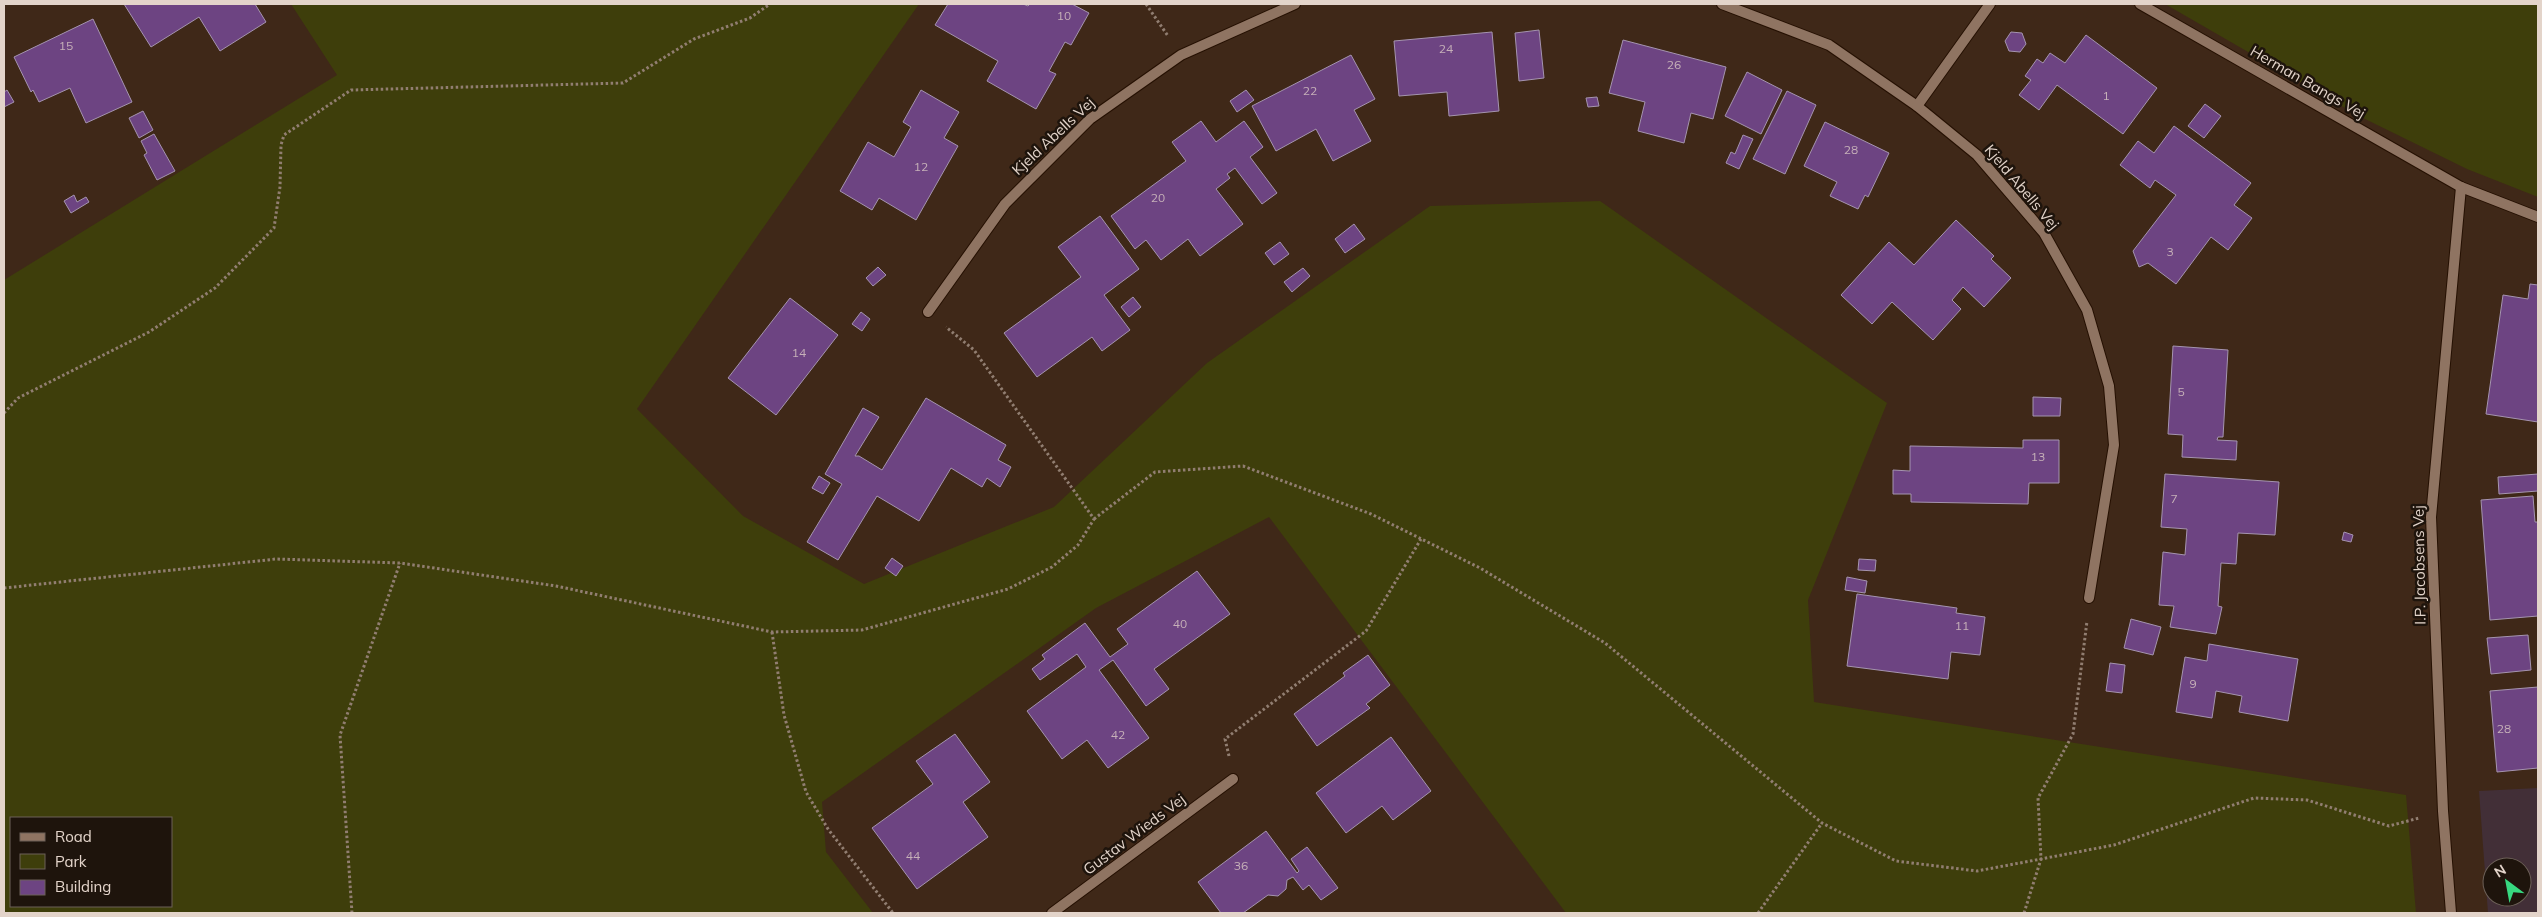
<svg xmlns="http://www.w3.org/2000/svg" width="2542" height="917" font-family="Mulish,sans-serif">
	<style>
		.commercial { fill: #422f37; fill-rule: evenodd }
		.green { fill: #3e3e0b; fill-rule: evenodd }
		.building { fill: #6d4482; stroke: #a594af }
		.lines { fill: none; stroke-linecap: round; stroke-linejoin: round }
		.minor-casing { stroke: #251002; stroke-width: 12 }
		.path { stroke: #917e71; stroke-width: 3; stroke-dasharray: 2.5 2.5; stroke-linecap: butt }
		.minor { stroke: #8f7462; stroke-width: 10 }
		.labels { text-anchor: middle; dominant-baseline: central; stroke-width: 5; stroke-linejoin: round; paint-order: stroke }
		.number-label { font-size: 12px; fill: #c6b0b8 }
		.street-label { font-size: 15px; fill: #e3d4ca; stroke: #1e140c }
	</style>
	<rect width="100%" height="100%" fill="#3f2818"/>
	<path class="commercial" d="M2538,788V913H2488L2479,791ZM2492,867H2522V897H2492Z"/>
	<g class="green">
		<path d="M291,4H919L637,409L743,516L864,584L1054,507L1207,363L1430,206L1600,201L1887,403L1808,600L1814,702L2406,795L2416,913H1566L1269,517L1096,608L822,802L826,852L873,913H4V280L337,75ZM11,818H171V906H11Z"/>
		<polygon points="2165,4 2538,4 2538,197 2467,169 2359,116"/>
	</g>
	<g class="building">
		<polygon points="124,4 255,4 266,22 220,51 199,17 151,47"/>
		<polygon points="948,4 1023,4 1028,6 1030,4 1072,4 1089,13 1071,45 1065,42 1049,71 1056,74 1036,109 987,81 998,61 935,25"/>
		<polygon points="93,19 132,102 86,123 70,88 39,102 33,90 31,92 14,57"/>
		<polygon points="1539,30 1544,78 1519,81 1515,33"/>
		<polygon points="1492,32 1499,111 1449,116 1447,92 1399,96 1394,41"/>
		<polygon points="2011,32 2022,33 2026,44 2020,52 2009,51 2005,41"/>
		<polygon points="2086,35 2157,88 2123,134 2057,85 2039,110 2019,95 2031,80 2025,76 2037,59 2043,63 2050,53 2065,63"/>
		<polygon points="1623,40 1726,67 1713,119 1691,113 1684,143 1638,131 1645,102 1609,93"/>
		<polygon points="1351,55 1375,99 1354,110 1371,141 1333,161 1316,129 1276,151 1252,106"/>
		<polygon points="1747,72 1782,90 1761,134 1725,116"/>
		<polygon points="7,90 14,102 4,107 4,92"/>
		<polygon points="921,90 959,112 944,138 958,146 916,220 879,198 872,210 840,191 868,142 894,157 911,127 903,122"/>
		<polygon points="1246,90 1254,100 1237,112 1230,101"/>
		<polygon points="1787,91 1816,105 1785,174 1753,159"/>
		<polygon points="1597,97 1599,106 1588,107 1586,98"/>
		<polygon points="2205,104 2221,116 2204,138 2188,126"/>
		<polygon points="143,111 153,130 139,138 129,118"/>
		<polygon points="1201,121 1216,142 1244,121 1263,147 1250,157 1277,193 1262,204 1235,168 1227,174 1230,178 1216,189 1243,224 1200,256 1188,239 1161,260 1146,240 1135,249 1111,216 1186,161 1172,142"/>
		<polygon points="1825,122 1889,153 1868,197 1865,195 1858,209 1830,196 1837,182 1804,166"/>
		<polygon points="2174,126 2251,183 2234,205 2252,218 2228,250 2211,237 2176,284 2148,263 2139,267 2133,251 2176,195 2155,180 2150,188 2120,165 2138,141 2154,153"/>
		<polygon points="154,134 175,171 157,180 144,155 147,153 141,141"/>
		<polygon points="1743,135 1753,139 1739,169 1726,163 1731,152 1735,154"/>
		<polygon points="74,195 77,202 86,197 89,202 71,213 64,201"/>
		<polygon points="1100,216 1139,269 1104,295 1130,330 1102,351 1092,337 1037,377 1004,333 1081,277 1058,247"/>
		<polygon points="1956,220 1994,256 1991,259 2011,278 1984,307 1963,287 1952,300 1961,309 1933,340 1892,302 1872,324 1841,295 1889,242 1914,265"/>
		<polygon points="1354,224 1365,239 1345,253 1335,239"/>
		<polygon points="1280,242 1289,254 1274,265 1265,253"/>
		<polygon points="878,267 886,275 873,286 866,278"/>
		<polygon points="1303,268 1310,276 1292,292 1284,282"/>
		<polygon points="2530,284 2538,285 2538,422 2486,414 2503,295 2528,299"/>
		<polygon points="1133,297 1141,307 1129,317 1121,307"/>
		<polygon points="790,298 838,335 776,415 728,378"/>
		<polygon points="861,312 870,319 862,331 852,324"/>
		<polygon points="2173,346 2228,350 2223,437 2218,437 2217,440 2237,441 2236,460 2182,457 2183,435 2168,434"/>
		<polygon points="2033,397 2061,398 2060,416 2033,416"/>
		<polygon points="926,398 1006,445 998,460 1011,467 1000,487 987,478 982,487 951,468 919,521 877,496 838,560 807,542 842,484 825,474 863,408 879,417 855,456 859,456 882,470"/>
		<polygon points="2023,440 2059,440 2059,483 2029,483 2028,504 1911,502 1911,494 1893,494 1893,470 1910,471 1910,446 2023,448"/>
		<polygon points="2165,474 2279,482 2275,535 2238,533 2236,564 2221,563 2218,606 2222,607 2216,634 2170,627 2174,606 2159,605 2163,552 2185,555 2187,529 2161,527"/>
		<polygon points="2538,474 2538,491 2499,494 2498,477"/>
		<polygon points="819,476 830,483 823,494 812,488"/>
		<polygon points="2533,496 2535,522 2538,522 2538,616 2490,620 2481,500"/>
		<polygon points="2344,532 2353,535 2351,542 2342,540"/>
		<polygon points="892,558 903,566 896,576 885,568"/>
		<polygon points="1859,559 1876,560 1875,571 1858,570"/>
		<polygon points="1197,571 1230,614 1154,669 1169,689 1146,706 1113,660 1099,670 1149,738 1108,768 1087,740 1062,759 1027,711 1086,667 1077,654 1040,680 1032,669 1045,659 1042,655 1085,623 1110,657 1128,644 1117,629"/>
		<polygon points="1847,577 1867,581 1865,593 1845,590"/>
		<polygon points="1857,594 1957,608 1956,613 1985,617 1980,655 1951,652 1948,679 1847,666"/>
		<polygon points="2131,619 2161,627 2153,655 2124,648"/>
		<polygon points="2528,635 2531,670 2491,674 2487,638"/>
		<polygon points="2209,644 2298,659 2288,721 2239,712 2242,696 2216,691 2212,718 2176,712 2185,657 2207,661"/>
		<polygon points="1368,655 1390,685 1366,704 1370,708 1317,746 1294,714 1345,676 1343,673"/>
		<polygon points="2110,663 2125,665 2122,693 2106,691"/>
		<polygon points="2538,687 2538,768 2497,772 2490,691"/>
		<polygon points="955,734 990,782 963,802 988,837 917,889 872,828 933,784 916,761"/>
		<polygon points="1391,737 1431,791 1393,820 1382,806 1346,833 1316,793"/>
		<polygon points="1266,831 1297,873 1299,871 1291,859 1307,847 1338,888 1321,900 1309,885 1303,890 1293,877 1287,880 1286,889 1278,896 1268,895 1243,913 1221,913 1198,882"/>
	</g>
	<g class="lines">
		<defs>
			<g id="minor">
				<polyline points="1722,4 1829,45 1917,106 1977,155 2044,233 2087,310 2109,386 2114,445 2089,598"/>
				<polyline points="2140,4 2461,187 2538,217"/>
				<polyline points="1917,106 1990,4"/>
				<polyline points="928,312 1005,204 1090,119 1181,55 1295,4"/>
				<polyline points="1052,913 1233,779"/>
				<polyline points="2451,913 2443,811 2431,517 2461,187"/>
			</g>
		</defs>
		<use href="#minor" class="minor-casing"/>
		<g class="path">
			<polyline points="1146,4 1168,36"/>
			<polyline points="4,413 18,398 149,332 215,288 274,228 280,187 281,145 284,135 351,90 623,83 694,39 750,18 770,4"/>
			<polyline points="1094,519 1155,472 1243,466 1371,514 1480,568 1605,643 1822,823 1896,861 1977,871 2041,859 2114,845 2254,798 2307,800 2389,826 2419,818"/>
			<polyline points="4,588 276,559 400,563 556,586 772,632 862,630 1008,589 1052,567 1078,545 1094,519 974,350 946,327"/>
			<polyline points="772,632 784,715 806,792 828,829 893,913"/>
			<polyline points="1229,756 1225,739 1366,631 1421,539"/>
			<polyline points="352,913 340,735 400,563"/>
			<polyline points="1758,913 1822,823"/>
			<polyline points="2024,913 2041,859 2038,798 2073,734 2087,621"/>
		</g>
		<use href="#minor" class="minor"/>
	</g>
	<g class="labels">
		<g class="number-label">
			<text x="1064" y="15">10</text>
			<text x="66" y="45">15</text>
			<text x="1446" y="48">24</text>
			<text x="1674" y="64">26</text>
			<text x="1310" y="90">22</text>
			<text x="2106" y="95">1</text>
			<text x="1851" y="149">28</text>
			<text x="921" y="166">12</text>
			<text x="1158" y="197">20</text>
			<text x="2170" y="251">3</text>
			<text x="799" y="352">14</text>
			<text x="2181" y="391">5</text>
			<text x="2038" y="456">13</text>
			<text x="2174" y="498">7</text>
			<text x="1180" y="623">40</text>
			<text x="1962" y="625">11</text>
			<text x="2193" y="683">9</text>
			<text x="2504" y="728">28</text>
			<text x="1118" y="734">42</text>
			<text x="913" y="855">44</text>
			<text x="1241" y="865">36</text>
		</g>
		<g class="street-label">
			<text transform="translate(2308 82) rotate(30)">Herman Bangs Vej</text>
			<text transform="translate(1053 136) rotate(-43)">Kjeld Abells Vej</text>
			<text transform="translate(2022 187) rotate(50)">Kjeld Abells Vej</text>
			<text transform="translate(2419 565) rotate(-91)">I.P. Jacobsens Vej</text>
			<text transform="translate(1134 834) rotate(-37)">Gustav Wieds Vej</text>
		</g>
	</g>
	<rect width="2542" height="917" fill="none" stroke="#e3d4ca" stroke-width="10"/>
	<rect x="10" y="817" width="162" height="90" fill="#1e140c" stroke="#6d6158"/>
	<rect x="20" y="833" width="25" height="8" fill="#8f7462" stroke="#6d6158"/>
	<text x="55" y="842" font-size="15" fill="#e3d4ca">Road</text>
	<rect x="20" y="854" width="25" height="15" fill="#3e3e0b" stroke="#6d6158"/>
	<text x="55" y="867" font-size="15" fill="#e3d4ca">Park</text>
	<rect x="20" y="880" width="25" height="15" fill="#6d4482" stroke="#6d6158"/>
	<text x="55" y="892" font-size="15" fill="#e3d4ca">Building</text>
	<g transform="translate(2507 882) rotate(328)"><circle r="24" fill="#1e140c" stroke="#6d6158"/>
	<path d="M0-4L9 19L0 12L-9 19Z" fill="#37d880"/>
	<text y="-8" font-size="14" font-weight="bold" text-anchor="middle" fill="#e3d4ca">N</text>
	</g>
</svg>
